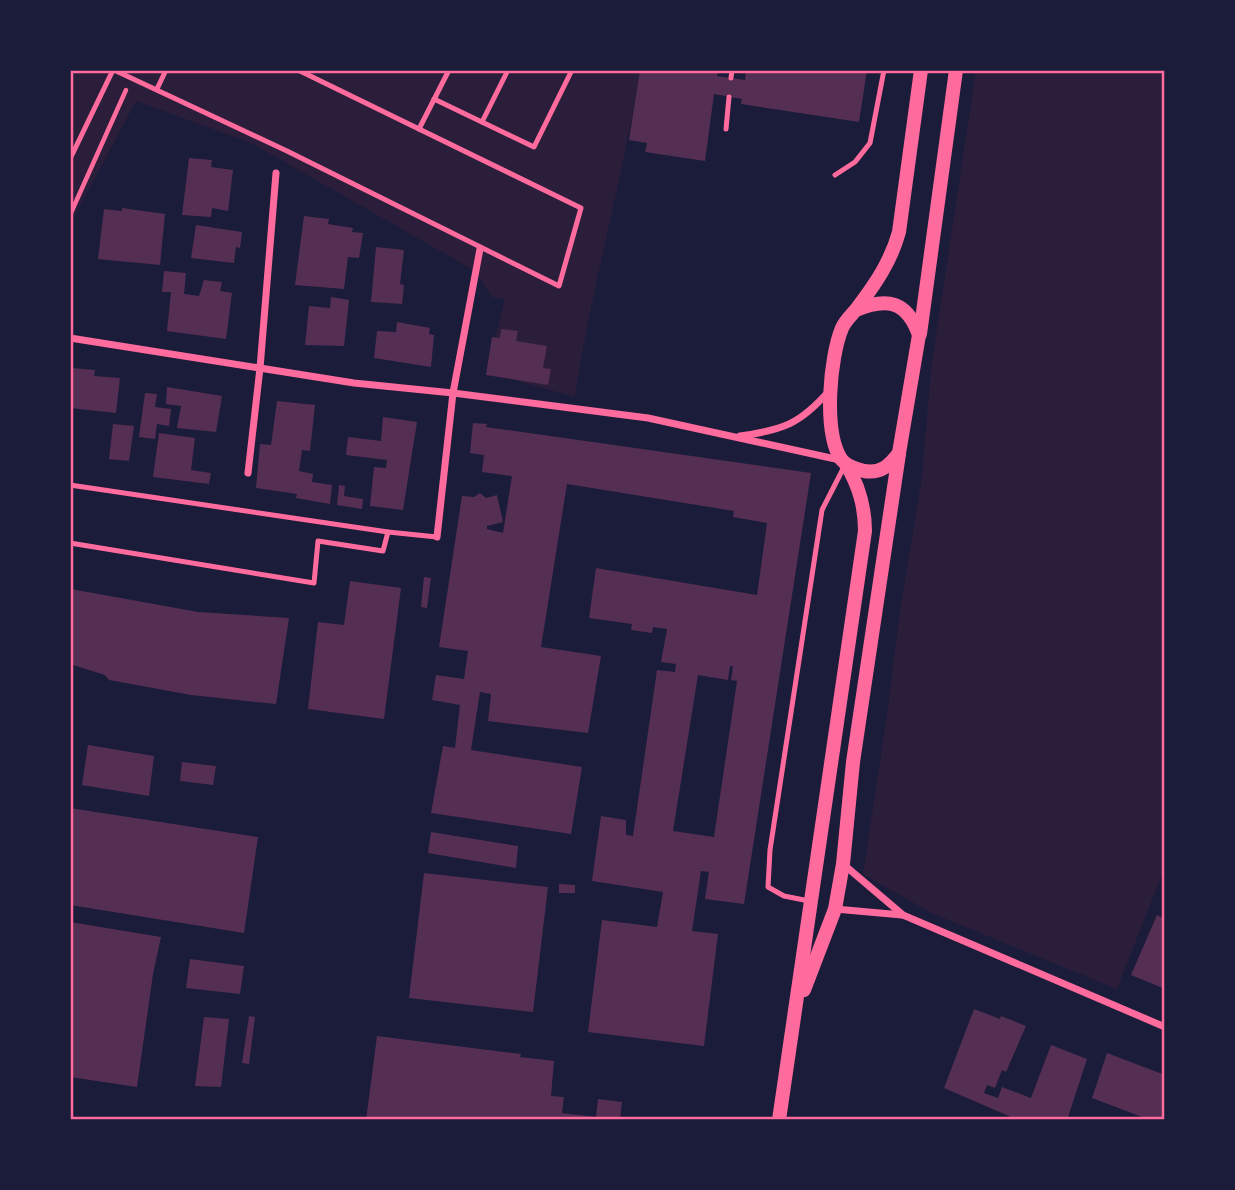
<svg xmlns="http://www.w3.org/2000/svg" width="1235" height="1190" font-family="'Nunito Sans',sans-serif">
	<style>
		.green { fill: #2a1e3b }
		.building { fill: #542f53; fill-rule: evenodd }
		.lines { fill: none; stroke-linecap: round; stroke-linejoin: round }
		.path { stroke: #ff6b9d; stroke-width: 4.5 }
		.service { stroke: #ff6b9d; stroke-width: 5 }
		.minor { stroke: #ff6b9d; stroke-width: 7 }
		.secondary { stroke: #ff6b9d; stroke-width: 14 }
		.neatline { fill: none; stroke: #ff6b9d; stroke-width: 2.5 }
	</style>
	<rect width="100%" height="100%" fill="#1b1b3a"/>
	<g class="green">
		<path d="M70,70H640C623,180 591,287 575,397L486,372L505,299L492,297L475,271L251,143L136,101L70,225Z"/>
		<polygon points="976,70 1165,70 1165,867 1117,989 931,913 863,874 888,707 900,610 922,476 931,369"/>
	</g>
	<g class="building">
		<polygon points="640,70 718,70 717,76 745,80 746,70 867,70 859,122 741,104 742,99 714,94 705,161 645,152 647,143 629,140"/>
		<polygon points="189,158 212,160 211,167 233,170 228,211 212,208 211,217 182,215"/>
		<polygon points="122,208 165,214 160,265 98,259 104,209 122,211"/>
		<polygon points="304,216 329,219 328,224 353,228 352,232 363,233 359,258 348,257 344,289 295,285"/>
		<polygon points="196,225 242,232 240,248 236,247 234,263 191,258"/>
		<polygon points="376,247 404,250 400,284 404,285 402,304 371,302"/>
		<polygon points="164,271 186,273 184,294 199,296 204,280 222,282 220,291 232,293 226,339 167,331 171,292 162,292"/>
		<polygon points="331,297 349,300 344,346 305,345 309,306 330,308"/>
		<polygon points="397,322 430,328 429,334 434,335 431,367 374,358 377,331 396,332"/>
		<polygon points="501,329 518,331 516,341 547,346 543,368 551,369 548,385 486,375 492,337 500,338"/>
		<polygon points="72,368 95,370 94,376 120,378 116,413 70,408"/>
		<polygon points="167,387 222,396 216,432 177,428 181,406 166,404"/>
		<polygon points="145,393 157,394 155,407 171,409 169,426 157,424 155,439 139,437"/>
		<polygon points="277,401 315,405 310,451 302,450 299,471 313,474 312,482 332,485 330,504 296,498 297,494 256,488 260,444 271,445"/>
		<polygon points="383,417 417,422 403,510 370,506 374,467 386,468 387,460 346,455 348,437 381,441"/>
		<path d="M473,423L487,424L486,427L811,473L744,904L705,899L709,872L701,871L692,931L718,934L704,1046L588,1032L602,920L657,927L663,892L592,881L601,816L626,820V835L633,836L657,670L675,672L676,664L661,662L667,629L653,627L652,633L631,630L632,624L589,618L596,568L757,595L767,523L733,517L734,511L567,484L541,647L601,656L588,733L488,721L491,694L480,692L471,750L582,767L571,834L431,813L443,746L455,748L460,705L432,700L436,675L464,679L468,651L439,647L462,496L474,497L480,493L486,498L497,495L503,522L487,526V529L503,533L512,476L482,472L484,455L470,453ZM730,666H733L731,680L737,681L714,837L673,831L698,675L728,680Z"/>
		<polygon points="113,424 134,426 129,461 109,459"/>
		<polygon points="159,433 195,438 191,470 211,473 209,484 153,477"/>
		<polygon points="339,485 345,486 344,496 363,499 362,509 337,505"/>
		<polygon points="424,577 431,578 427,608 421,607"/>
		<polygon points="350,581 401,588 384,719 308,709 318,622 344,625"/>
		<polygon points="71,589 198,612 289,618 276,704 191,695 109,680 105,675 70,664"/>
		<polygon points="88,745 154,756 149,796 82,785"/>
		<polygon points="182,762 216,766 213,785 180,781"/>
		<polygon points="70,808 258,837 244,933 70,905"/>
		<polygon points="431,832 518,846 516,868 428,853"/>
		<polygon points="424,873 548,887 533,1012 409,998"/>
		<polygon points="559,884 575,885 575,893 559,893"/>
		<polygon points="1157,915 1165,919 1165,989 1131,975"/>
		<polygon points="70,922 161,937 153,974 137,1087 70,1077"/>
		<polygon points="190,959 244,966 240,994 186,988"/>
		<polygon points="974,1009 1000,1019 1001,1016 1026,1026 1006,1072 1002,1070 995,1088 987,1085 984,1093 998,1098 1002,1087 1031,1098 1051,1045 1087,1059 1067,1120 1018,1120 944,1088"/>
		<polygon points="249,1016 255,1017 249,1064 242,1063"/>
		<polygon points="204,1017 229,1019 221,1087 195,1086"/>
		<polygon points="377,1036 521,1054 520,1057 554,1061 551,1096 564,1097 562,1113 596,1117 598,1099 622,1102 620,1120 366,1120"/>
		<polygon points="1107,1053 1165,1075 1163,1120 1150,1120 1092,1098"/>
	</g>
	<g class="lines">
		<polyline class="path" points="70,215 126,90"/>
		<g class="service">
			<polyline points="114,70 287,151 559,286 581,208 298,70"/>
			<polyline points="731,78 732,70"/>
			<polyline points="157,89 166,70"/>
			<polyline points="434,99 534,147 572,70"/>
			<polyline points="482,122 508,70"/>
			<polyline points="419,129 449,70"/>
			<polyline points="726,129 729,97"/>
			<polyline points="70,159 113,70"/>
			<polyline points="835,175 855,162 870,143 884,70"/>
			<polyline points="70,485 388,532 437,537"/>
			<polyline points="70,543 314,583 318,541 383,551 388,532"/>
			<polyline points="809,901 784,896 768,887 770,850 822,510 845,465"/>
		</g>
		<g class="minor">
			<polyline points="70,338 354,383 453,393 648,418 840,460"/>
			<path d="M740,436C783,430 800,424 829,391"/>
			<polyline points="248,473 260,368 276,173"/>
			<polyline points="437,537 453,393 480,249"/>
			<polyline points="843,864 903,915 1165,1027"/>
			<polyline points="835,909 902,915"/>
		</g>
		<g class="secondary">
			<path d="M856,310C887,297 907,301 919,335L899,453C890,465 881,474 864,471C856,469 846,466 841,459C823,431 830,357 842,328C846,319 853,314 858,307C876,283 891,261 899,232L921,70"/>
			<polyline points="920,334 956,70"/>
			<polyline points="804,990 835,909 843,864 853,762 899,454"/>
			<path d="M779,1120L865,531C865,506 859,486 846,464"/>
		</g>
	</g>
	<rect width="1235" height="1190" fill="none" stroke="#1b1b3a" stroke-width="144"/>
	<rect x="72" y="72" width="1091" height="1046" class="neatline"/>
</svg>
